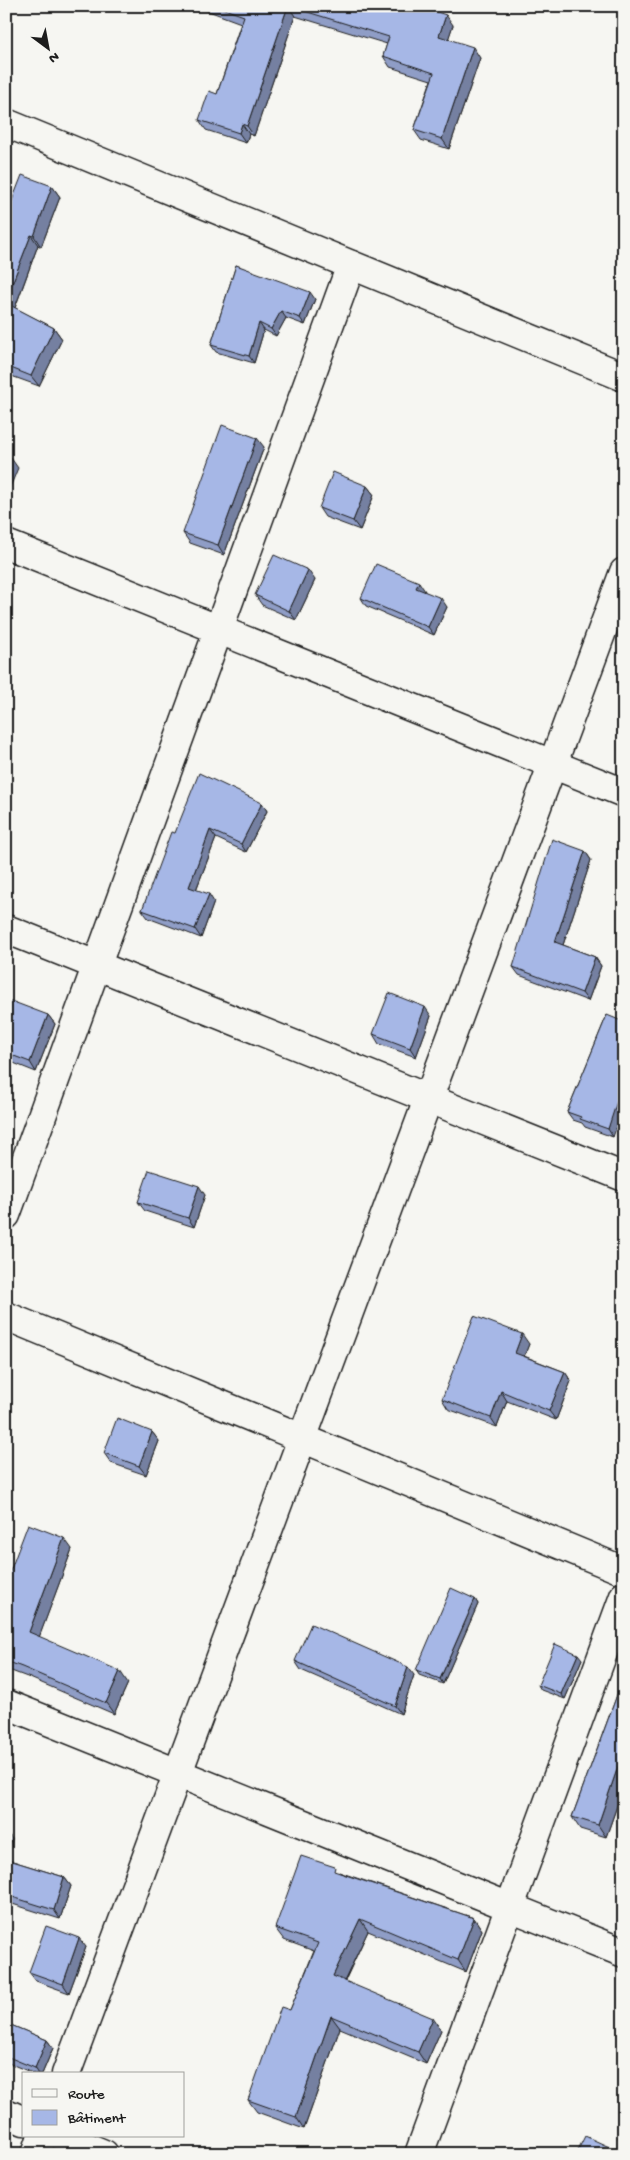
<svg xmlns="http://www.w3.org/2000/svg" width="630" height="2160" font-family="'Gochi Hand',sans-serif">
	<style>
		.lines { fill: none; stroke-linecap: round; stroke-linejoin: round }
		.street-casing { stroke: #1c1c1c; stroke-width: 31 }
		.street { stroke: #f6f6f2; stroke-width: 28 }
		.wall { fill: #8f9dc6; stroke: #1c1c1c }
		.shaded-wall { fill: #7480a1; stroke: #1c1c1c }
		.building { fill: #a6b7e6; stroke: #1c1c1c }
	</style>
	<rect width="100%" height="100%" fill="#f6f6f2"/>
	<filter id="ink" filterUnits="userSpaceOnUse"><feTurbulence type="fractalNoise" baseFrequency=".02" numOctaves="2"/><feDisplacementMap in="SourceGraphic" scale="10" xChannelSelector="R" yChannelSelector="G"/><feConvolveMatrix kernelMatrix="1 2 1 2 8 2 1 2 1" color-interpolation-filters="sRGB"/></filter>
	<g filter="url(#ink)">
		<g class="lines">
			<defs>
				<g id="street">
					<polyline points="6,123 624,377"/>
					<polyline points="6,544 624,793"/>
					<polyline points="6,929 624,1177"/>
					<polyline points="6,1215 351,265"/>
					<polyline points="6,1316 624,1571"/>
					<polyline points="6,1704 624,1953"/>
					<polyline points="66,2074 624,572"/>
					<polyline points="6,2113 24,2121"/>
					<polyline points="61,2136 104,2154"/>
					<polyline points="36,2154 42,2136"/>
					<polyline points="419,2154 624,1596"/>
				</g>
			</defs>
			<use href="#street" class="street-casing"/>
			<use href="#street" class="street"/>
		</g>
		<g class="wall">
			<polygon points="195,6 419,6 453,25 448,39 480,58 449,149 421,140 414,130 431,80 390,67 383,56 387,44 295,16 254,136 249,134 246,143 206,130 199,120 217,94 241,23"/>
			<polygon points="52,186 60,197 41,247 38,245 15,308 54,328 62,339 39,386 6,374 6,216"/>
			<polygon points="236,265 315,299 305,325 286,318 276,336 264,330 254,363 216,352 211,345"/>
			<polygon points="264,447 224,555 190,543 183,533"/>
			<polygon points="367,486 374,495 360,530 325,517 319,508"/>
			<polygon points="315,580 296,620 262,605 255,595"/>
			<polygon points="424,591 447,607 434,635 366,606 361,598 425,591"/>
			<polygon points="262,803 267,811 246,852 216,838 196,890 214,902 201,938 148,918 142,910 175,833"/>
			<polygon points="585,851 591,860 563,945 595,957 601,966 588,1001 519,975 513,967"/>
			<polygon points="6,1013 48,1015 55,1024 36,1072 6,1060"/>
			<polygon points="607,1015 613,1137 585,1127 582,1123 573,1120 567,1112"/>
			<polygon points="431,1016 416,1057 379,1044 373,1034"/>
			<polygon points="205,1195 194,1227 145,1211 138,1202"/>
			<polygon points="529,1344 524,1356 565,1372 571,1381 556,1420 507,1401 497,1427 448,1409 442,1399"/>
			<polygon points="152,1432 159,1441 146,1475 111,1463 104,1453"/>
			<polygon points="72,1549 39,1637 128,1683 114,1714 30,1678 6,1669 6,1582"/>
			<polygon points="475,1599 478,1604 443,1684 419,1675 416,1670"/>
			<polygon points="582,1659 565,1699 541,1690 538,1685"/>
			<polygon points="295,1661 414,1675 401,1714 301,1670"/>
			<polygon points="624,1676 624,1786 606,1837 580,1829 572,1817"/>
			<polygon points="6,1859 64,1877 71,1886 60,1919 6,1902"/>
			<polygon points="339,1872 474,1918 482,1930 466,1972 368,1931 345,1981 441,2030 426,2064 340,2028 304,2129 257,2112 248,2100 290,2010 314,1951 284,1940 275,1928"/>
			<polygon points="86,1947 69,1993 36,1981 29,1972"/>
			<polygon points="6,2021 8,2024 47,2040 53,2048 42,2074 35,2074 6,2062"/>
			<polygon points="624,2124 624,2147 618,2138"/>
		</g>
		<g class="shaded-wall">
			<polygon points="288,6 295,16 254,136 247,126"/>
			<polygon points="446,15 453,25 446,46 439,36"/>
			<polygon points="473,47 480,58 449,149 442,139"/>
			<polygon points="242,124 249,134 246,143 239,133"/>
			<polygon points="52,186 60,197 41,247 34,236"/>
			<polygon points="31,235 38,245 13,313 6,304 6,299"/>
			<polygon points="310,292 315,299 305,325 300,318"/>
			<polygon points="281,311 286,318 276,336 271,329"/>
			<polygon points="259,323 264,330 254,363 249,356"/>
			<polygon points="54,328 62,339 39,386 31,376"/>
			<polygon points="257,438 264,447 224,555 218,545"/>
			<polygon points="11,458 18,468 6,497 6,468"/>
			<polygon points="367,486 374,495 360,530 353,521"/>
			<polygon points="308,570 315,580 296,620 289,611"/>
			<polygon points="419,582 425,591 422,596 416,588"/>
			<polygon points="441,598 447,607 434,635 428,627"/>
			<polygon points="262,803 267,811 246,852 241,844"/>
			<polygon points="210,830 216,838 194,895 189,887"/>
			<polygon points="585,851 591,860 561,951 555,942"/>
			<polygon points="209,894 214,902 201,938 195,929"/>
			<polygon points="595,957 601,966 588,1001 582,993"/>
			<polygon points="425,1007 431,1016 416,1057 410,1048"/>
			<polygon points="48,1015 55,1024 36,1072 30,1062"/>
			<polygon points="624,1077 624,1106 613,1137 608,1129 618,1091"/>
			<polygon points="199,1186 205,1195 194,1227 188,1218"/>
			<polygon points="522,1334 529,1344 522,1362 515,1353"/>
			<polygon points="565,1372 571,1381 556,1420 549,1411"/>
			<polygon points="501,1391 507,1401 497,1427 491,1418"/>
			<polygon points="152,1432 159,1441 146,1475 139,1466"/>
			<polygon points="64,1538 72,1549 37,1643 29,1632"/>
			<polygon points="475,1599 478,1604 443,1684 440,1679"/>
			<polygon points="578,1654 582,1659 565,1699 561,1694"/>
			<polygon points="408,1667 414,1675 401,1714 395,1706"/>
			<polygon points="120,1671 128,1683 114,1714 106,1703"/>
			<polygon points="624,1749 624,1786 606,1837 598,1825"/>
			<polygon points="6,1830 12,1839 6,1857"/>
			<polygon points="64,1877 71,1886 60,1919 54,1910"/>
			<polygon points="474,1918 482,1930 466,1972 458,1960"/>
			<polygon points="360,1919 368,1931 341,1988 333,1976"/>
			<polygon points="79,1938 86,1947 69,1993 63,1984"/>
			<polygon points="331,2016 340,2028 304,2129 296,2117"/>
			<polygon points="433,2018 441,2030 426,2064 418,2052"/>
			<polygon points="47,2040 53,2048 42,2074 39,2074 35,2068"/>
		</g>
		<g class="building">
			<polygon points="216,6 419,6 446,15 439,36 473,47 442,139 414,130 434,73 383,56 389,37 288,6 247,126 242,124 239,133 199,120 209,91 217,94 244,16"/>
			<polygon points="22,175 52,186 34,236 31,235 6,299 6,216"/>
			<polygon points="236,265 310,292 300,318 281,311 271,329 259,323 249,356 211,345"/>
			<polygon points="6,303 54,328 31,376 6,366"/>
			<polygon points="222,425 257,438 218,545 183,533"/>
			<polygon points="6,456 11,458 6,468"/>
			<polygon points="333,472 367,486 353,521 319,508"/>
			<polygon points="274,555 308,570 289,611 255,595"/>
			<polygon points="376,564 419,582 416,588 441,598 428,627 361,598"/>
			<polygon points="199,773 262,803 241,844 210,830 189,887 209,894 195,929 142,910 171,832 175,833"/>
			<polygon points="552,839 585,851 555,942 595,957 582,993 513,967"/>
			<polygon points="389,993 425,1007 410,1048 373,1034"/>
			<polygon points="11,1001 48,1015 30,1062 6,1053 6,1013"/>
			<polygon points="607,1015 624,1022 624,1077 618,1091 620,1092 608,1129 580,1119 581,1117 567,1112"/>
			<polygon points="149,1170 199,1186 188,1218 138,1202"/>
			<polygon points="474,1316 522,1334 515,1353 565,1372 549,1411 501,1391 491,1418 442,1399"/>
			<polygon points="117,1418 152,1432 139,1466 104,1453"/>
			<polygon points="28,1524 64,1538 29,1632 120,1671 106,1703 22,1667 6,1661 6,1582"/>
			<polygon points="451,1588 475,1599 440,1679 416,1670"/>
			<polygon points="311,1624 408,1667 395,1706 295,1661"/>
			<polygon points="555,1644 578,1654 561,1694 538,1685"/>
			<polygon points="624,1676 624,1749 598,1825 572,1817"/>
			<polygon points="301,1856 335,1867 334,1871 474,1918 458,1960 360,1919 333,1976 433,2018 418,2052 331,2016 296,2117 248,2100 281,2007 290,2010 318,1943 275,1928"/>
			<polygon points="6,1859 64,1877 54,1910 6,1895"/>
			<polygon points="624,1913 624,1922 621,1921"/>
			<polygon points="46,1926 79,1938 63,1984 29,1972"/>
			<polygon points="6,2023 47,2040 35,2068 6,2056"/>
			<polygon points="624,2124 624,2141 618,2138"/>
			<polygon points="585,2136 616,2150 614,2154 576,2154"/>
		</g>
	</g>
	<rect width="630" height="2160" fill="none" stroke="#f6f6f2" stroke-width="25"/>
	<rect x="12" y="12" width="605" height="2135" fill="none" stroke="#1c1c1c" stroke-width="2" filter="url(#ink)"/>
	<rect x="22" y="2072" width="162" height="65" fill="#f6f6f2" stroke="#9f9f9c"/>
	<rect x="32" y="2089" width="25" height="8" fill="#f6f6f2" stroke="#9f9f9c"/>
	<text x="68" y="2098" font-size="15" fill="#1c1c1c">Route</text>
	<rect x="32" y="2110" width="25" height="15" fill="#a6b7e6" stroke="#9f9f9c"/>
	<text x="68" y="2122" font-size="15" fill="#1c1c1c">Bâtiment</text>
	<g transform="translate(48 48) rotate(148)" stroke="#f6f6f2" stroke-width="4" paint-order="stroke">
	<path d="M0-4L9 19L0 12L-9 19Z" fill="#1c1c1c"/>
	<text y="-8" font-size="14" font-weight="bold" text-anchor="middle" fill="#1c1c1c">N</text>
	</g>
</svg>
